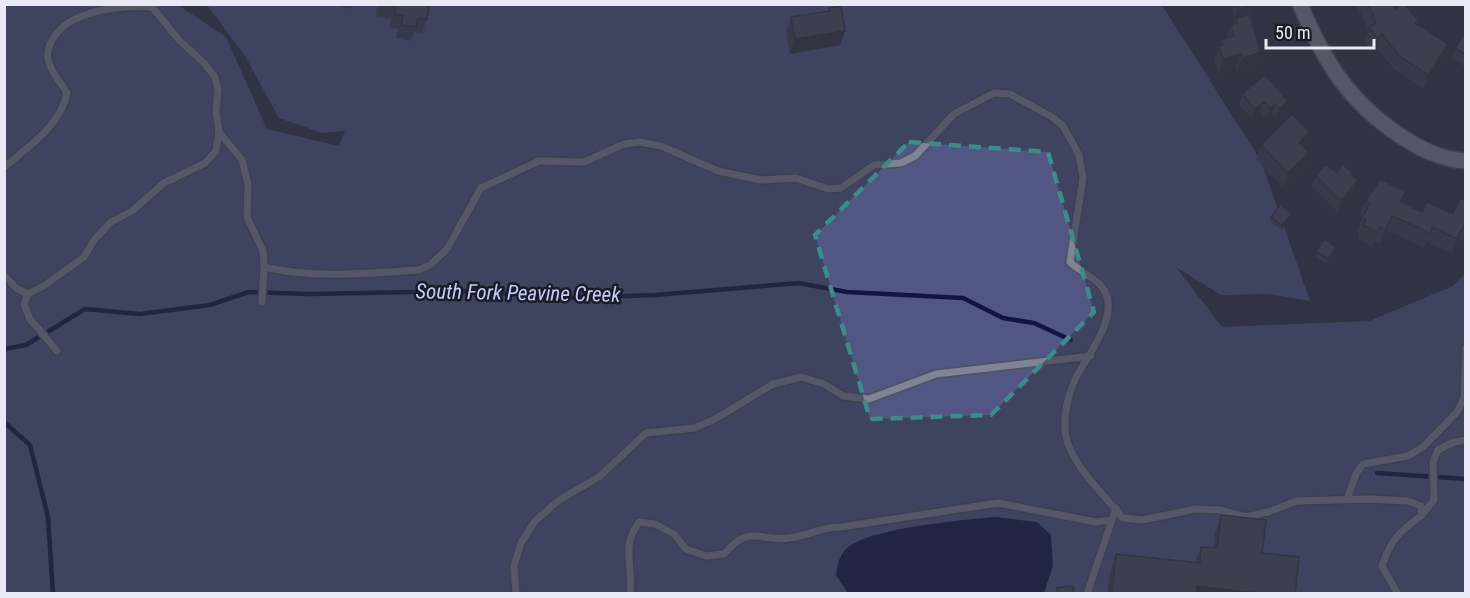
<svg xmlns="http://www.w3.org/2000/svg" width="1470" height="598" font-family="'Roboto Condensed',sans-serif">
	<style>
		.green { fill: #515782 }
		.water { fill: #131344 }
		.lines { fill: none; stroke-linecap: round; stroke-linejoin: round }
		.stream { stroke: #131344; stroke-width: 4.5 }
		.service-casing { stroke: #4e515f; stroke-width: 10 }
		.tertiary-casing { stroke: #4e515f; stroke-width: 18 }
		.service { stroke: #7f8396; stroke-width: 7 }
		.tertiary { stroke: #7f8396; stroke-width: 15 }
		.wall { fill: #414453 }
		.shaded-wall { fill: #353744 }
		.building { fill: #4c4f61; stroke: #353744; stroke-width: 1.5 }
		.marked { fill: none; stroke: #3a8d89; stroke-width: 4.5; stroke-dasharray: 12 8; stroke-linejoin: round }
		.labels { text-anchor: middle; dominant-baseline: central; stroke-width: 5; stroke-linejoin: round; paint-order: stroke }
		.water-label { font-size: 21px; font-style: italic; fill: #c2ccfe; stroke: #1a1c23 }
	</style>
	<rect width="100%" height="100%" fill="#303344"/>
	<polygon class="green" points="4,5 178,5 226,37 267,129 339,146 345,131 322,133 279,118 245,56 207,5 1162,5 1261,161 1310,301 1268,294 1221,295 1176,267 1222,327 1369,321 1453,286 1465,274 1465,593 5,593"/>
	<path class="water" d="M995,517L1037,522L1051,535L1053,566L1044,593H848L836,575C837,566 839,556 846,549C867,528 963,520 995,517Z"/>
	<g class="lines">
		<g class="stream">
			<polyline points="4,349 26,345 85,309 140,314 210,305 249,292 309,294 467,291 574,298 655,295 799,283 847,292 963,298 1003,318 1034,323 1071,340"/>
			<polyline points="4,422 30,445 48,517 53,594"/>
			<polyline points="1377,473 1466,479"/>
		</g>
		<defs>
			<g id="service">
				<path d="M4,167C29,147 61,125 67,93C60,81 45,66 48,51C57,10 120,5 152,7L179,40L204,63L215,77L218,89L216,111L219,132L242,160L248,184L247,217L263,251L264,267C315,279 367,273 419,270L430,265L447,249L481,188L539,161L584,162L624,144L639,142L661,146L718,171L761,180L796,178L828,189L841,188L874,165L901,163L915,156L954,114L994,93L1010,94L1052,117L1063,126L1079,155L1083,178L1070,262C1079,271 1096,278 1102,287C1122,313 1089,353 1078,374C1068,392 1061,421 1067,441C1075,468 1105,496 1123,518L1143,520L1195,509L1220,510L1246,517L1268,512L1297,501L1370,499L1408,501L1421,506L1422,515C1399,532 1391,539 1382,566L1398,594"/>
				<polyline points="4,275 16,288 28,294"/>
				<polyline points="262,302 264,267"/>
				<polyline points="57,351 30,319 24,304 28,294 45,285 84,257 94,240 111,222 132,211 164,183 205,163 216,151 219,132"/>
				<polyline points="1347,499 1356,474 1363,464 1408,456 1424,446 1457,412 1464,398 1466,348"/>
				<polyline points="1422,515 1434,500 1433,462 1438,450 1454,442 1466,440"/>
				<polyline points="516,594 514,566 521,543 535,521 558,501 600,476 646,433 694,428 715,419 773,384 801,377 824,384 843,396 869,399 936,374 1091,356"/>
				<path d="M630,594C634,565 620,548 639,522L655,524L674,534L686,549L706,556L724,554C751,523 759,542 789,538C809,536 819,527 841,527L998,503L1096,522L1112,520L1116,508"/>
				<polyline points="1087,594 1112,520"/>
			</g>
			<path id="tertiary" d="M1300,4C1324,62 1349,102 1402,137C1421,149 1442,160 1466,161"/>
		</defs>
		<use href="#service" class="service-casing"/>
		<use href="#tertiary" class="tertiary-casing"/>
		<use href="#service" class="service"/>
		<use href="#tertiary" class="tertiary"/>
	</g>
	<g class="wall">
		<polygon points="330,4 354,4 352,9"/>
		<polygon points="378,4 429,4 427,19 422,33 414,32 411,41 396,38 398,29 389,28 391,19 375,17"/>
		<polygon points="1230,4 1253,4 1250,13 1256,66 1236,72 1235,68 1218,74 1214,61 1221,40 1226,38 1231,25 1233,24 1235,18 1234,18"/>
		<polygon points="1356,4 1392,4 1395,10 1418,20 1417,24 1448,44 1443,58 1423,88 1394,69 1377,48 1373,51 1364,41 1369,30"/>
		<polygon points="829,8 840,45 790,54 786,31 791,17 828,11"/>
		<polygon points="1466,32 1466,63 1464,66 1451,58 1455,48"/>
		<polygon points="1265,75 1284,111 1276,119 1272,113 1266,118 1260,112 1252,119 1239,104 1242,94"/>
		<polygon points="1261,145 1304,147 1303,147 1309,153 1304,168 1283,187 1256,159"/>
		<polygon points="1337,172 1353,173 1352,176 1358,180 1354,190 1337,211 1312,186 1316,176"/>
		<polygon points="1366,200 1402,202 1422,212 1453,214 1466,200 1466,241 1459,239 1452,254 1427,242 1424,247 1387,231 1380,244 1374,242 1372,247 1358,239 1360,233 1357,232 1363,216 1360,214"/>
		<polygon points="1291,214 1289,219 1281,230 1270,222 1271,217"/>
		<polygon points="1316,251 1335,252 1326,264 1315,256"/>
		<polygon points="1221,515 1262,553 1295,594 1107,594 1110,572 1116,554 1195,562 1201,547 1213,548 1215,533"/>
	</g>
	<g class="shaded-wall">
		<polygon points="1251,4 1253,4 1250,13 1234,18 1238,9"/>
		<polygon points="845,31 840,45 790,54 795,39"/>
		<polygon points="1382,34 1377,48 1373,51 1378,38"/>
		<polygon points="1448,44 1443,58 1423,88 1428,75"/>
		<polygon points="1261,52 1256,66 1236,72 1242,58"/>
		<polygon points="1240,54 1235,68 1218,74 1223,59"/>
		<polygon points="1288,101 1284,111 1276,119 1279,109"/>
		<polygon points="1264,102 1260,112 1252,119 1255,109"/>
		<polygon points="1275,104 1272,113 1266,118 1270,108"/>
		<polygon points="1309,132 1304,147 1293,157 1299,143"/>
		<polygon points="1309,153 1304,168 1283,187 1288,173"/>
		<polygon points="1358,180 1354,190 1337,211 1341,201"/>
		<polygon points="1291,214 1289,219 1281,230 1282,225"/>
		<polygon points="1392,216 1387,231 1380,244 1385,230"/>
		<polygon points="1464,225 1459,239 1452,254 1457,239"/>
		<polygon points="1336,248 1335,252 1326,264 1328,259"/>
		<polygon points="1197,586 1267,594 1194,594"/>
	</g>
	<g class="building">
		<polygon points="391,4 429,4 427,19 418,18 416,27 401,25 403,16 394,14 396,5"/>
		<polygon points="1237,4 1251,4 1238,9"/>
		<polygon points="1368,4 1392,4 1395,10 1401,4 1404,4 1418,20 1415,23 1448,44 1428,75 1399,56 1382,34 1378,38 1369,28 1376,22"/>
		<polygon points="841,6 845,31 795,39 791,17 830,11 829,8"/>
		<polygon points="1249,14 1261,52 1242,58 1240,54 1223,59 1219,47 1223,45 1221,40 1234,36 1231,25 1237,23 1236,18"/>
		<polygon points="1466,32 1466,55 1455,48"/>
		<polygon points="1265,75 1288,101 1279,109 1275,104 1270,108 1264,102 1255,109 1242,94"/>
		<polygon points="1292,114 1309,132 1299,143 1309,153 1288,173 1261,145"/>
		<polygon points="1325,165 1337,172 1343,165 1353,173 1352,175 1358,180 1341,201 1316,176"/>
		<polygon points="1381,179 1405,192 1400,202 1422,212 1427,202 1453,214 1460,199 1466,200 1466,225 1464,225 1457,239 1432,227 1430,233 1392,216 1385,230 1380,227 1377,232 1363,225 1366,220 1362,218 1370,203 1366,200"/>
		<polygon points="1280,205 1291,214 1282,225 1271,217"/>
		<polygon points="1325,239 1336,248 1328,259 1316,251"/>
		<polygon points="1221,515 1266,520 1262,553 1299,557 1295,594 1267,594 1197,586 1196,594 1112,594 1116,554 1200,563 1201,547 1217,548"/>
		<polygon points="1073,586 1074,594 1058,594 1057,588"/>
	</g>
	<path d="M0 0H1470V598H0ZM909,142L1048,152L1094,312L991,415L870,419L815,235Z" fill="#303344" fill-opacity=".55" fill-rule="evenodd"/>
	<path class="marked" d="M909,142L1048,152L1094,312L991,415L870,419L815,235Z"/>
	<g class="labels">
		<g class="water-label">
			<text transform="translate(518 293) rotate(1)">South Fork Peavine Creek</text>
		</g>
	</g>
	<rect width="1470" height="598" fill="none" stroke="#e7eaf4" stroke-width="12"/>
	<path d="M1266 39v9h108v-9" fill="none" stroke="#e7eaf4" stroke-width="3"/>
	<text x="1275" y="39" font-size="18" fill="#e7eaf4" stroke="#1a1c23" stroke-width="4.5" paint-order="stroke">50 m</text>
</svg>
